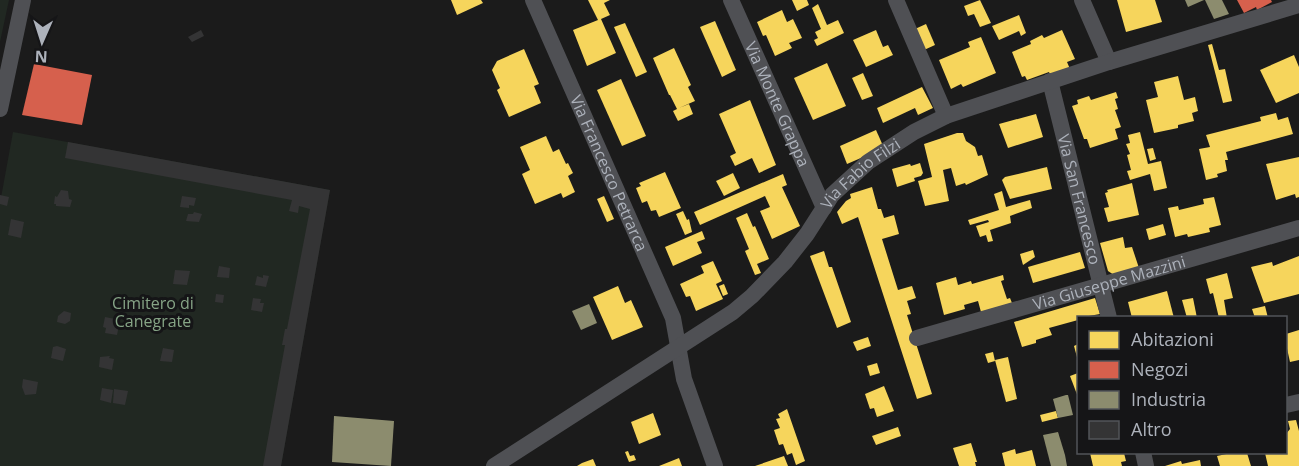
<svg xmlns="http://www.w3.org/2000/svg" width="1299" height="466" font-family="'Open Sans',sans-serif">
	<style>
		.green { fill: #212822 }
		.homes { fill: #f6d55c }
		.shops { fill: #d6604d }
		.industry { fill: #8c8c6e }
		.building { fill: #343435 }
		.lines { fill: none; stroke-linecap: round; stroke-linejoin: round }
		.minor { stroke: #4f5054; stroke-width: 16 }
		.labels { text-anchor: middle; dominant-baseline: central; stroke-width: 6; stroke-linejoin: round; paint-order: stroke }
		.street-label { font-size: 16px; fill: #adb2bb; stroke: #151517 }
		.park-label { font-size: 16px; fill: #86a486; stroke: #151517 }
	</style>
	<rect width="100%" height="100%" fill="#1b1b1b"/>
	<g class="green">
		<polygon points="0,0 9,0 0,42"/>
		<polygon points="13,132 330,190 281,466 0,466 0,203"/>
	</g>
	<g class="homes">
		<polygon points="451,0 481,0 483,3 457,15"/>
		<polygon points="588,0 610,0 604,3 610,15 601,19 616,53 587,66 573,30 598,20"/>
		<polygon points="792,0 807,0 809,5 797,11"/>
		<polygon points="980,0 991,23 980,27 974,14 968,16 964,6"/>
		<polygon points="1117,0 1155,0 1162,22 1126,32"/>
		<polygon points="818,4 827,25 838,20 844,33 817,46 814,40 818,38 815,32 821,29 812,8"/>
		<polygon points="782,10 787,22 793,19 802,38 789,43 792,48 775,56 766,35 763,36 757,22"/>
		<polygon points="1019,15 1026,33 1021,36 1019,31 999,40 992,26"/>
		<polygon points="715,21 736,70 722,77 700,27"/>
		<polygon points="625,23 647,72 636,77 614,27"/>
		<polygon points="926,24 935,45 924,50 915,29"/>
		<polygon points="876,30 883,47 888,45 893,55 866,67 853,40"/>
		<polygon points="1062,30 1075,59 1067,62 1070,69 1051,77 1049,72 1027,80 1025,76 1022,77 1012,52 1031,44 1030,41 1042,35 1044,38"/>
		<polygon points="981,37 996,73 963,87 961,84 951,89 939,60 970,47 968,42"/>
		<polygon points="1212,44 1219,70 1225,69 1232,101 1223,103 1208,45"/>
		<polygon points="674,48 691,85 688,87 695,101 679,108 689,104 693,114 678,121 673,111 677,109 670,95 669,95 653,58"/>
		<polygon points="524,49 539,84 534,86 541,103 509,117 497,90 500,88 492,70 497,61"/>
		<polygon points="1294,55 1299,67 1299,93 1276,103 1260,70"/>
		<polygon points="827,63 846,106 813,120 794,78"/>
		<polygon points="863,73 873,96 862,100 852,78"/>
		<polygon points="1178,76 1184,100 1195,97 1198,111 1192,113 1194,121 1178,125 1178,128 1154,133 1146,100 1158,97 1154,82"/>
		<polygon points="621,79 646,136 622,146 597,90"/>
		<polygon points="922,87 933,108 918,115 915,108 883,123 877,108"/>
		<polygon points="1116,92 1118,98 1115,99 1118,109 1115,110 1121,127 1115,129 1118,139 1090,148 1087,139 1084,139 1072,106 1078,104 1077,100 1089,96 1091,100"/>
		<polygon points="750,100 776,165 759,173 752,158 735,166 730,156 736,153 719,114"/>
		<polygon points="1276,113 1278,120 1288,117 1293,134 1226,152 1228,160 1225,160 1227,171 1217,174 1218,177 1206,180 1199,149 1210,147 1206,135 1261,121 1260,117"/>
		<polygon points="1036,114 1043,137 1008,148 999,124"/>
		<polygon points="876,130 884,148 847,164 840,146"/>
		<polygon points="1140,132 1148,164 1161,161 1167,188 1154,191 1150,174 1130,180 1127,171 1131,170 1127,155 1130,154 1126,144 1130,143 1128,135"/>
		<polygon points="957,133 963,133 966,141 975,147 978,156 982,155 988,175 966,185 965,183 956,186 951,168 943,170 949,201 925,206 918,181 932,177 924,144"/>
		<polygon points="546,136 553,152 559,149 566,164 568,163 573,173 568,176 575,192 563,198 561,193 535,204 522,174 530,170 520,147"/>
		<polygon points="1153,148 1156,159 1150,161 1147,149"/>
		<polygon points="1299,157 1299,197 1296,198 1295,194 1276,200 1266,164"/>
		<polygon points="920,163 923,173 921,176 914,178 915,181 897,187 892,169 910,164 911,166"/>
		<polygon points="1047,167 1052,189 1010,199 1002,180 1005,177"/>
		<polygon points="665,172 681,208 659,217 656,210 651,211 647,201 642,203 636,188 641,186 639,183"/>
		<polygon points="733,173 740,188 724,196 716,181"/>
		<polygon points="783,174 787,185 782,187 800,226 772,239 760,211 770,207 765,196 700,225 694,212"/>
		<polygon points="1132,183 1139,215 1108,222 1104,208 1109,207 1105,193 1108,192 1107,190"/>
		<polygon points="872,187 878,209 881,209 884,218 894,215 899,234 882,239 898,290 912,286 916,298 907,301 911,314 907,315 932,394 917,399 858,217 842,224 837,212 846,201 851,198 850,194"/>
		<polygon points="1002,191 1006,207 1030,200 1032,208 1010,216 1011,223 990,230 993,241 988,242 986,235 980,237 976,226 989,222 988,220 970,225 968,220 999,210 994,194"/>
		<polygon points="604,196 614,219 607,222 597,199"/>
		<polygon points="1214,197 1221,225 1209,228 1210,232 1188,237 1187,234 1175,237 1168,208 1178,206 1179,210 1204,204 1203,199"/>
		<polygon points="683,211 687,220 689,219 692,232 685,235 676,214"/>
		<polygon points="747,213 753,227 755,226 769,259 757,264 761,273 755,275 745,251 749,249 736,218"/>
		<polygon points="1163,224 1166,235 1149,240 1146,229"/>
		<polygon points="702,231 705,239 697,242 702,253 673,266 665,247"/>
		<polygon points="1123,237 1125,248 1132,247 1139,268 1114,275 1108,271 1100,243"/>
		<polygon points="1033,250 1035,257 1023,265 1020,254"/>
		<polygon points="824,251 829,267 832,267 851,322 837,328 810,256"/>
		<polygon points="1080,252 1085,268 1033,283 1028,267"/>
		<polygon points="1299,256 1299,294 1264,303 1251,267 1272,262 1273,266"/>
		<polygon points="713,261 722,281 716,284 723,299 696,311 690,296 686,297 680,284 704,273 701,266"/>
		<polygon points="1227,273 1233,298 1224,300 1227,318 1219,318 1213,293 1210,294 1206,279"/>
		<polygon points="1003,275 1004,280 1001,281 1007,299 1010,298 1012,303 981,312 978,301 964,305 965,309 944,315 936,283 956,277 958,285 971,281 972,284"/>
		<polygon points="724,284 728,294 723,296 719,286"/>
		<polygon points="618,286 625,303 631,300 643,327 612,340 593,297"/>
		<polygon points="1167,291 1174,318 1132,318 1128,302"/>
		<polygon points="1095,298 1100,314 1078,318 1078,320 1049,328 1052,335 1036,340 1036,343 1022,347 1014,322"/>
		<polygon points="1193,298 1197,318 1187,318 1182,300"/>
		<polygon points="1265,306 1268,318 1255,318 1252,309"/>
		<polygon points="1299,330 1299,360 1290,362 1286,344 1286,334"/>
		<polygon points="868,337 871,346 857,351 853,342"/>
		<polygon points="1078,344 1078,361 1074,346"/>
		<polygon points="993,352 995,361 988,363 985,354"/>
		<polygon points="1008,357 1017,399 1006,402 995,360"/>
		<polygon points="877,363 880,373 870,376 867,366"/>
		<polygon points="1078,373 1078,397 1070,376"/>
		<polygon points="884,386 894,411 877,417 874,408 870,409 865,394"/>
		<polygon points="787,409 805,461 796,465 792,453 787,455 783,444 779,445 774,430 780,428 776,419 780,418 778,414"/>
		<polygon points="1056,411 1058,418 1042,422 1040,415"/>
		<polygon points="653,413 661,435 639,444 631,422"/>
		<polygon points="1296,420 1299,431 1299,466 1268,466 1265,453 1286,453 1286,434 1290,429 1288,421"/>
		<polygon points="898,427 901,436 876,445 872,436"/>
		<polygon points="971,443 977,462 975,462 976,466 959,466 953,448"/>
		<polygon points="1015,449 1016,454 1032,450 1036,466 1005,466 1002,453"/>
		<polygon points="628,451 630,456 634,455 636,460 629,462 625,452"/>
		<polygon points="1090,453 1124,453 1126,461 1121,462 1122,466 1093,466"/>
		<polygon points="1231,453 1247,453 1251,466 1220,466 1217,456"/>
		<polygon points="784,456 788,466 755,466"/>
		<polygon points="679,458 682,466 659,466"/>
		<polygon points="593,459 596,466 577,466 582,463"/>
		<polygon points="1200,460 1201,466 1165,466 1181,461 1182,464"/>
	</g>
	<g class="shops">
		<polygon points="1237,0 1271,0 1272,2 1257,10 1256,7 1244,13"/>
		<polygon points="34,64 92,75 82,125 22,115"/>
	</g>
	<g class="industry">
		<polygon points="1185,0 1204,0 1188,7"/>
		<polygon points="1205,0 1222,0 1229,14 1214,19"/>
		<polygon points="589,304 597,323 581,330 572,311"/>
		<polygon points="1066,395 1068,395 1073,415 1058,418 1053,399"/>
		<polygon points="334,416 394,421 391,466 332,462"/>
		<polygon points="1058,432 1065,455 1067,466 1051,466 1043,435"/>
	</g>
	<g class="building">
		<polygon points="201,30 204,36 192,42 188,37"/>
		<polygon points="68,142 330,190 281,466 263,466 285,345 282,345 285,329 287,329 310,209 299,206 298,213 289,211 292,200 65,158"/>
		<polygon points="61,190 68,191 69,199 72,200 70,207 56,206 56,204 54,204 55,196 57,197"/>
		<polygon points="0,195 9,197 7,206 0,204"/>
		<polygon points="182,196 196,198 194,206 189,205 189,208 180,207"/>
		<polygon points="194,212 202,214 199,222 186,221 188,214 193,214"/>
		<polygon points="11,219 24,222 21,238 8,235"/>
		<polygon points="219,266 230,268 229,278 217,277"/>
		<polygon points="175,270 190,271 187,285 173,284"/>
		<polygon points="263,275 269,276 266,287 255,285 257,276 263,278"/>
		<polygon points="216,294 224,295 223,303 215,302"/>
		<polygon points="253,298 261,299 260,303 264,303 262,312 251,310"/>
		<polygon points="64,311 71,313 70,321 65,324 57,322 58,316"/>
		<polygon points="105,317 120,320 117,335 105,333 106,328 103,327"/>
		<polygon points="57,346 66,349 63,361 51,358 53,347"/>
		<polygon points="163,348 174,350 172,362 160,361"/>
		<polygon points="110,356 109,358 114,359 112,370 99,367 100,357"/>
		<polygon points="23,379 38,382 36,394 25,395 22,387"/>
		<polygon points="102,388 113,390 111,403 100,400"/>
		<polygon points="114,389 128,391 125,405 113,403"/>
	</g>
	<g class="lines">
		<g class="minor">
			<path id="s1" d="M533,0L673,318L684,379L715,466"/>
			<path id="s2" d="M731,0L824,208"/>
			<polyline points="896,0 946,116"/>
			<polyline points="1082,0 1109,62"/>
			<path id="s3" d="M1050,81L1109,318"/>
			<polyline points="0,109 23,0"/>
			<path id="s4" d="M917,338L1299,228"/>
			<polyline points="1286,405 1299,402"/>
			<polyline points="1143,452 1146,466"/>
			<path id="s5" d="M494,466L733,312L752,296L785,262L807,234L832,195L868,162L914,132L946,116L1109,62L1299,5"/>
		</g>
	</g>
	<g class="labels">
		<g class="street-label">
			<text stroke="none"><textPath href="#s2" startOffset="114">Via Monte Grappa</textPath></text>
			<text stroke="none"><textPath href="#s1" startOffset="189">Via Francesco Petrarca</textPath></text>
			<text stroke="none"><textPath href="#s5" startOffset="474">Via Fabio Filzi</textPath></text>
			<text stroke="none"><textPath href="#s3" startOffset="122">Via San Francesco</textPath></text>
			<text stroke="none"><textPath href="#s4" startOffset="200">Via Giuseppe Mazzini</textPath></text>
		</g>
		<g class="park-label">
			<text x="153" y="303">Cimitero di<tspan x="153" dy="18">Canegrate</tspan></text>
		</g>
	</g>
	<rect x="1077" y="316" width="210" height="138" fill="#151517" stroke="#525459" stroke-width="1.5"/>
	<rect x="1089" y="331" width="30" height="18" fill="#f6d55c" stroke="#525459" stroke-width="1.5"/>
	<text x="1131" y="346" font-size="18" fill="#adb2bb">Abitazioni</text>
	<rect x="1089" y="361" width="30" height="18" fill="#d6604d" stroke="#525459" stroke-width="1.5"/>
	<text x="1131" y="376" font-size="18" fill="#adb2bb">Negozi</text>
	<rect x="1089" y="391" width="30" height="18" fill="#8c8c6e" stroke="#525459" stroke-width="1.5"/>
	<text x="1131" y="406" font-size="18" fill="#adb2bb">Industria</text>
	<rect x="1089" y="421" width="30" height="18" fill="#343435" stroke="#525459" stroke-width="1.5"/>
	<text x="1131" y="436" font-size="18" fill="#adb2bb">Altro</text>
	<g transform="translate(42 42) rotate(183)" stroke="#151517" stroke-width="4.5" paint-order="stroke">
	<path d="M0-4.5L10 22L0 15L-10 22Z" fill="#adb2bb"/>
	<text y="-9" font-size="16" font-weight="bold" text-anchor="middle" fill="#adb2bb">N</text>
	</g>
</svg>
